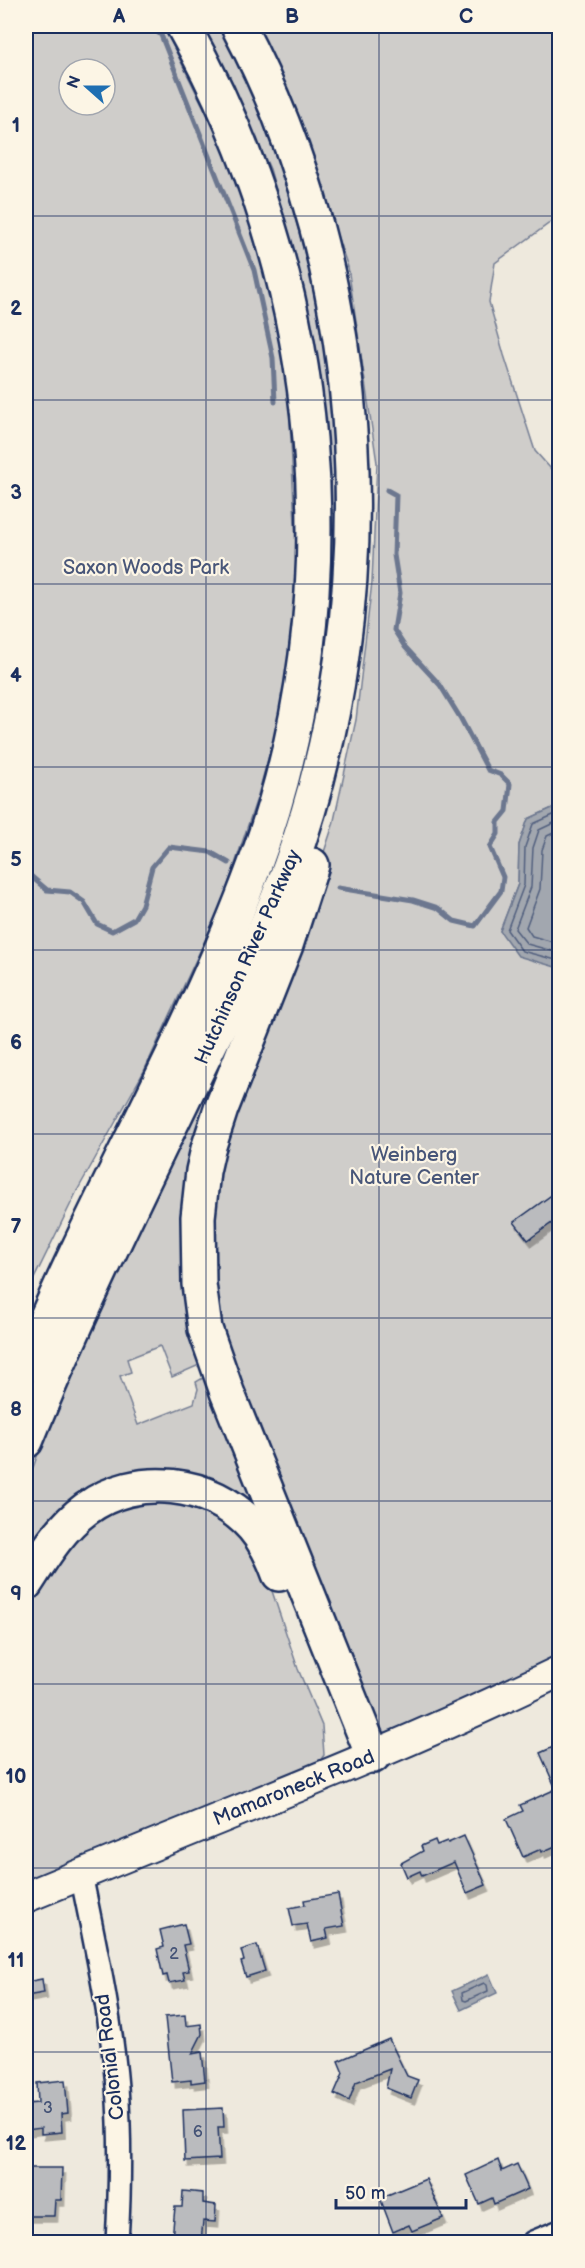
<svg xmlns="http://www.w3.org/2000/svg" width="585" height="2268" font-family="'Balsamiq Sans',sans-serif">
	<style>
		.green { fill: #cfcdca; stroke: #757e94; stroke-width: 1.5; fill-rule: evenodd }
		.water { fill: #a2a7af; stroke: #6c778f; stroke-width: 1.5 }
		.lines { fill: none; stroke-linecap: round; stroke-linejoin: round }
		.shore { stroke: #515f7e; stroke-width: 1.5 }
		.stream { stroke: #6c778f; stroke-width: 5 }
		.building { fill: #babbbe; stroke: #1b2f5e; stroke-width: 1.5; filter: url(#shadow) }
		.street-casing { stroke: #1b2f5e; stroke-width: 26 }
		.secondary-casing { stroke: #1b2f5e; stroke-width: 34 }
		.highway-casing { stroke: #1b2f5e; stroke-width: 38 }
		.street { stroke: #fcf5e5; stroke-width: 21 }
		.secondary { stroke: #fcf5e5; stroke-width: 30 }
		.highway { stroke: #fcf5e5; stroke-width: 33 }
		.grid { fill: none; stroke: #1b2f5e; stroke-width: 1.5; stroke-opacity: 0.55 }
		.labels { text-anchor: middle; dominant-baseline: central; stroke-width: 4.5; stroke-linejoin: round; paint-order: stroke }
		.number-label { font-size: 16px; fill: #435276 }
		.park-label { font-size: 20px; fill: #485679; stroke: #fcf5e5 }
		.street-label { font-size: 20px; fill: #1b2f5e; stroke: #fcf5e5 }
		.neatline { fill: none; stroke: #1b2f5e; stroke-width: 2 }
		.grid-label { font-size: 20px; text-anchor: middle; font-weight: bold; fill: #1b2f5e }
	</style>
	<defs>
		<filter id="shadow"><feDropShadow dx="3.5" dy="6" stdDeviation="0" flood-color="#0004"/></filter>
	</defs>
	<rect width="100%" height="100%" fill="#eee9dd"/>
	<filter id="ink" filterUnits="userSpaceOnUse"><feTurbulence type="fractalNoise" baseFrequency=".0167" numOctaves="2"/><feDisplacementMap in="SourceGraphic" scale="12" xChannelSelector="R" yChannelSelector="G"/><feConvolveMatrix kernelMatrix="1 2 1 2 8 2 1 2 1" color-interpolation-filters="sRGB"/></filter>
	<g filter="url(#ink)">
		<g class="green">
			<path d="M26,26H162L169,38L228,156L270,286L289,400L297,567L284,701L258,795L221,906L144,1071L77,1191L26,1295ZM69,69H105V105H69Z"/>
			<polygon points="201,26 221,26 238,57 284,175 320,312 336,428 337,542 321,695 312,708 329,579 325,410 309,324 291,242 270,169 234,90"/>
			<polygon points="256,26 559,26 559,216 495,263 489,302 504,355 535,451 560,479 559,805 528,819 519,845 518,884 500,931 559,968 559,1658 394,1736 377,1729 215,1319 211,1193 333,825 356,720 372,582 377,463 348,267 302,136"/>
			<polygon points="246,1010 215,1102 206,1362 172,1377 160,1346 127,1359 131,1372 120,1376 138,1425 194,1403 198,1389 196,1382 211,1373 269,1516 144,1473 26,1565 26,1487 52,1415 183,1137"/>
			<polygon points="150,1492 232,1521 263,1564 298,1669 322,1726 324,1755 314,1770 26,1886 26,1605 40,1580 100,1508"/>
		</g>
		<g class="water">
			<polygon points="559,805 559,968 518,956 500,931 518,884 519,845 528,819"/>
			<polygon points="489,1974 497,1993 461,2010 452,1991"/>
		</g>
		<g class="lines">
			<g class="shore">
				<polyline points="560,812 533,824 525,847 524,885 507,930 522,951 560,961"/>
				<polyline points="560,820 539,830 533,848 531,887 515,929 527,944 560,953"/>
				<polyline points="560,830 547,836 542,850 540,889 526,927 532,936 560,944"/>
				<polygon points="484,1983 487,1985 488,1991 466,2001 463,2000 462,1993"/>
			</g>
			<g class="stream">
				<polyline points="150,26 161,35 254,270 273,358 275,402"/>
				<polyline points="26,872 47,890 70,892 84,902 97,924 112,931 134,919 142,905 152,867 169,847 210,852 229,863"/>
				<polyline points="338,888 413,900 438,908 454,921 475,926 501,891 503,877 490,847 498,834 498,822 507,811 510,784 501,775 488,770 461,719 440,685 405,647 394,630 400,593 394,555 396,495 387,490"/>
			</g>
		</g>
		<g class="building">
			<polygon points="560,1189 560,1217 528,1240 514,1222"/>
			<polygon points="560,1744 560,1844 542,1852 541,1849 523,1857 506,1819 523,1811 520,1805 556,1789 540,1753"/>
			<polygon points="464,1836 486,1885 467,1893 454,1862 422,1876 420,1871 407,1877 401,1863 423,1851 421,1846 435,1840 437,1845 447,1841 448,1843"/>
			<polygon points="338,1894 344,1926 326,1929 328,1938 311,1942 307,1924 293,1926 289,1908 305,1905 304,1900"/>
			<polygon points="184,1924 189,1944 183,1945 189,1971 183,1972 185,1980 169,1983 167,1975 163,1976 157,1949 164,1947 160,1930"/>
			<polygon points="257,1945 265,1971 246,1977 241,1962 244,1961 241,1950"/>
			<polygon points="42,1979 44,1993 26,1996 26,1982"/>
			<polygon points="185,2015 186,2026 201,2024 202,2034 192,2054 202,2052 205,2081 191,2083 191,2080 172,2082 165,2017"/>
			<polygon points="389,2039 407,2076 418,2080 411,2098 386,2088 390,2069 356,2082 349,2101 334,2094 343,2073 338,2061"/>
			<polygon points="65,2080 68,2113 61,2114 62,2132 41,2134 41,2128 27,2130 26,2104 38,2103 37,2083"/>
			<polygon points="223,2108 224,2127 218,2127 220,2159 185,2161 183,2110"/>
			<polygon points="498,2160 502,2171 517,2164 528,2189 494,2204 492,2198 479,2204 466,2175"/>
			<polygon points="26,2168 62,2168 61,2200 55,2200 54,2216 26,2216"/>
			<polygon points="426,2179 443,2218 412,2231 409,2225 393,2232 380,2198"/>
			<polygon points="183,2191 203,2193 203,2203 216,2205 215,2222 203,2221 201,2242 182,2242 183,2240 172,2239 175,2207 182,2207"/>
		</g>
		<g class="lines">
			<defs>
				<g id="street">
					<path d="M81,1874C95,1944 111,2015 117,2087C121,2138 120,2191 117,2242"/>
					<polyline points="533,2242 560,2231"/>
				</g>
				<path id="secondary" d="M26,1897C204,1823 385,1756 560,1671"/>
				<g id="highway">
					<polyline points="312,865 286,945 221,1109 208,1149 203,1171 198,1217 199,1284 205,1329 227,1392 373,1756"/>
					<path d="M26,1366C95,1197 191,1039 254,867C356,594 325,278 183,26"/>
					<path d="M26,1441C76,1318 135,1199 193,1079C227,1009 263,940 290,867C387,598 372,279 238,26"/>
					<path d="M26,1583C43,1557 60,1528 86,1509C136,1472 211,1480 253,1527C265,1541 273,1557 279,1574"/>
				</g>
			</defs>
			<use href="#street" class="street-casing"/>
			<use href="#secondary" class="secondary-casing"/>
			<use href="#highway" class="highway-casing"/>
			<use href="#street" class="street"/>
			<use href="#secondary" class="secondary"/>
			<use href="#highway" class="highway"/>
		</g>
	</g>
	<path class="grid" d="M206,26V2242M379,26V2242M26,216H560M26,400H560M26,584H560M26,767H560M26,950H560M26,1134H560M26,1318H560M26,1501H560M26,1684H560M26,1868H560M26,2052H560"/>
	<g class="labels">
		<g class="number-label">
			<text x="174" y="1954">2</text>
			<text x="48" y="2108">3</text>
			<text x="198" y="2132">6</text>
		</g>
		<g class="park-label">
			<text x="146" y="568">Saxon Woods Park</text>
			<text x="414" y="1155">Weinberg<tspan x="414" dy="23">Nature Center</tspan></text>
		</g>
		<g class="street-label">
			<text transform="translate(248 957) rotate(-66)">Hutchinson River Parkway</text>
			<text transform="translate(294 1788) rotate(-22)">Mamaroneck Road</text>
			<text transform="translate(110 2057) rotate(-97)">Colonial Road</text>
		</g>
	</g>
	<rect width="585" height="2268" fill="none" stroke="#fcf5e5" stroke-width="66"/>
	<g transform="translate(87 87) rotate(291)"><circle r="28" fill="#fcf5e5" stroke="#a2a6af" stroke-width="1.5"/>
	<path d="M0-4.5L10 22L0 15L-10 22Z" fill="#1f6fb2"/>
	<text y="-9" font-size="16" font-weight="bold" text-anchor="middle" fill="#1b2f5e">N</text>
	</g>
	<path d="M336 2199v9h130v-9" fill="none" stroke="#1b2f5e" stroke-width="3"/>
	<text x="345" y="2199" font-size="18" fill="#1b2f5e" stroke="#fcf5e5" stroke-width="4.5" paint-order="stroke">50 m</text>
	<rect x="33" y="33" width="519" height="2202" class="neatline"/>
	<g class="grid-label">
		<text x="119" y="23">A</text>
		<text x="292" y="23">B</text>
		<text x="466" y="23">C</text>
		<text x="16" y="132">1</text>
		<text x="16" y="315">2</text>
		<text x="16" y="499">3</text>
		<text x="16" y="682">4</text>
		<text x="16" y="866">5</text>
		<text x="16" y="1049">6</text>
		<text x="16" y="1233">7</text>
		<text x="16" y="1416">8</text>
		<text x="16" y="1600">9</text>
		<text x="16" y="1783">10</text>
		<text x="16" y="1967">11</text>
		<text x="16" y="2150">12</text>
	</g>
</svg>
